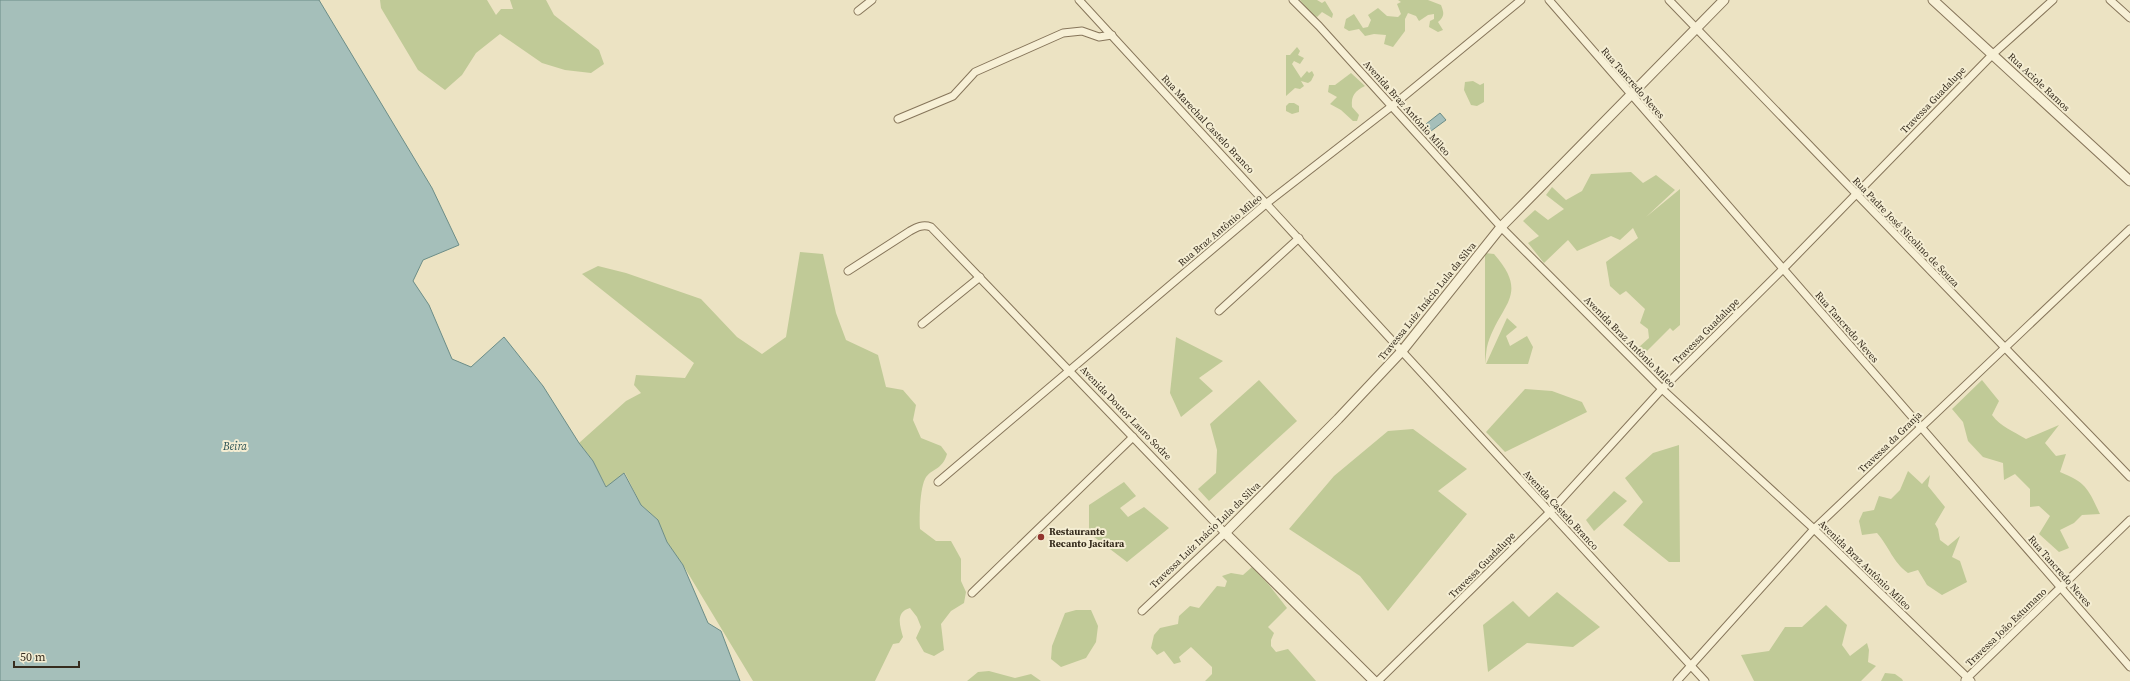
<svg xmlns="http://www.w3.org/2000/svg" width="2130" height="681" font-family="'Source Serif 4',serif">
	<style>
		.green { fill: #c0ca97 }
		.water { fill: #a5bfba; stroke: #6c8d87 }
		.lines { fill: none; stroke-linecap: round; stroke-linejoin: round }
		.minor-casing { stroke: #86755a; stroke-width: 9 }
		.tertiary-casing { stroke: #86755a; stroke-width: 11 }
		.minor { stroke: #f7f0d6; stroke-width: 7 }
		.tertiary { stroke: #f7f0d6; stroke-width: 9 }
		.poi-dot { fill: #92342d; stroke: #f4edd2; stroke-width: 1.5 }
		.labels { text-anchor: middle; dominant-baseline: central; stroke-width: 4; stroke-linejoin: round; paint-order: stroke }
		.street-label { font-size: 10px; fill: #362c1e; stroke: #f4edd2 }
		.poi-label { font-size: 10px; font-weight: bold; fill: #362c1e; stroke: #f4edd2; text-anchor: start }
		.water-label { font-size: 11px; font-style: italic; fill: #2e5455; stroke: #f4edd2 }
	</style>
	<rect width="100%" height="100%" fill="#ece3c3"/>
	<g class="green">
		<polygon points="380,0 487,0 496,15 501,9 513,9 510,0 546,0 554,15 599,50 604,64 591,73 565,70 542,63 500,34 476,53 462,75 445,90 418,70 381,8"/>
		<polygon points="1300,0 1317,0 1322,3 1325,1 1333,14 1332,18 1322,12 1317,17 1310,13"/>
		<path d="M1398,0H1428L1441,5C1444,13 1445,16 1438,22L1443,30L1438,32L1429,27L1430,21L1434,19V14L1428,15L1419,21L1416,16L1408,13L1405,19V31L1393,47L1384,44L1386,35L1374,34L1365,36L1359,29L1349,31L1344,28L1346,19L1354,14L1363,28L1368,27L1371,20L1368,15L1378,8L1387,16L1398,17L1401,14L1397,4L1401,2Z"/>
		<polygon points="1297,47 1300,51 1298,55 1304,58 1300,64 1294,61 1292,64 1301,78 1307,71 1309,73 1312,71 1314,75 1311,81 1308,83 1301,81 1304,86 1300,89 1295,88 1286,96 1286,55 1290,55"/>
		<path d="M1351,73L1365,86C1355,91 1351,95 1352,107L1359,115L1357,121H1353L1341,110L1330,104L1337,97L1328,92L1329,85H1335Z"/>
		<polygon points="1473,81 1480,85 1484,83 1484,102 1477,106 1471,105 1464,90 1465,82"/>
		<polygon points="1289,103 1294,103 1299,106 1299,112 1292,114 1286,111 1286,106"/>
		<polygon points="1631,172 1643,183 1656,175 1675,190 1646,217 1680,189 1680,325 1673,331 1670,328 1644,354 1638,348 1649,338 1648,329 1640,323 1645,309 1626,291 1620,295 1610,286 1606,262 1638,238 1633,228 1620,240 1611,236 1577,251 1568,240 1544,263 1528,243 1539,236 1523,221 1535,210 1548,220 1564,209 1546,195 1552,187 1566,200 1582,191 1591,174"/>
		<path d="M800,252L823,254L836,313L846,340L878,355L886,387L903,390L916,405L913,420L921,438L941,446L947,454C942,471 931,468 925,479C920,489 919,518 920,529L936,541H951L961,559V581L966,592L964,603L951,611L941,624L944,650L934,656L924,652L916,638L921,627L917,617L910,608C895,612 900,626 903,637L899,643L893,644L875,681H753L683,565L667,542L658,520L641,505L625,473L607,488L593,461L579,443L626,401L641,393L634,385L636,375L685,378L694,363L582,274L598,266L626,273L701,299L737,337L762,354L786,337Z"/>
		<path d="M1485,253L1494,254C1530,295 1501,303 1488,343C1486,349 1486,357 1485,364Z"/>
		<polygon points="1507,318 1517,327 1506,336 1510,346 1527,336 1533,347 1528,364 1486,364"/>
		<polygon points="1176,337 1223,361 1199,378 1213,391 1181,417 1170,393"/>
		<polygon points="1259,380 1297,421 1209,501 1198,489 1216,473 1217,450 1210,424"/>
		<path d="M1982,380L1999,401L1992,415C2001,427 2013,431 2026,439L2059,425L2045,443L2056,456L2066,454L2060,472C2087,483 2088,489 2100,514L2082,515L2074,523L2060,530L2069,548L2059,552L2039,534L2050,516L2039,506L2030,507V489L2015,474L2004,480L2003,463L1983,457L1968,441L1963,422L1952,409Z"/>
		<polygon points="1525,389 1552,391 1582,402 1587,412 1505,452 1486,432"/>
		<polygon points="1413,429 1467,469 1438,491 1467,514 1388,611 1360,576 1289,529 1334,476 1388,431"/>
		<polygon points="1679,445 1680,562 1669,562 1623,525 1643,502 1625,478 1653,453"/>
		<path d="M1908,471L1922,484L1930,475L1928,486L1945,507L1935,524L1938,529L1940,540L1948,546L1960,536L1952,557L1960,561L1967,582L1942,595L1927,585L1918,570L1908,573C1892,561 1890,548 1877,533L1862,535L1859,521L1863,512L1874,510L1879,496L1891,499L1900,490Z"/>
		<polygon points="1124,482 1136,496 1120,508 1128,517 1144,507 1169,528 1127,562 1089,533 1089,505"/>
		<polygon points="1614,491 1627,501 1594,531 1586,520"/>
		<polygon points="1252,567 1269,585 1287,608 1268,627 1274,633 1271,640 1271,646 1276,652 1288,649 1316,681 1205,681 1212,674 1212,667 1191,647 1179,657 1181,662 1174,664 1164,651 1157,655 1151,648 1154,635 1160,628 1178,624 1179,616 1190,606 1199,608 1217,586 1225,587 1227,581 1222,576 1231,573 1243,575"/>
		<polygon points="1557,592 1600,627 1573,647 1527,643 1488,672 1483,625 1513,601 1529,617"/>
		<polygon points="1826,605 1847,625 1842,645 1850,656 1867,643 1869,650 1868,662 1876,666 1861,681 1754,681 1741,655 1769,651 1785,627 1802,627"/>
		<polygon points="1076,610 1091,610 1098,626 1096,642 1086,658 1061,667 1051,659 1052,646 1065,613"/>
		<polygon points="989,671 1015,678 1031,674 1041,681 967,681 978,672"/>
		<polygon points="1885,673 1895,674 1902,679 1903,681 1881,681"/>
	</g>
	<g class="water">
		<polygon points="0,0 319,0 432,188 459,245 423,260 413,281 429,305 452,359 471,367 504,337 543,386 579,443 593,461 606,487 624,473 641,505 658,520 667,542 683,565 708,623 721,631 740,681 0,681"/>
		<polygon points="1440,113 1446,120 1431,131 1426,124"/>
	</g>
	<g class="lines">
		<defs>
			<g id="minor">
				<polyline points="1079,0 1705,681"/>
				<polyline points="1293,0 1319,26 1501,227 1662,389 1814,529 1971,681"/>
				<polyline points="1549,0 2130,667"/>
				<polyline points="1669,0 2130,477"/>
				<polyline points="2110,0 2130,18"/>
				<polyline points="858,11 872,0"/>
				<polyline points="898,119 953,96 975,72 1063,33 1082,31 1099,37 1112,35"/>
				<path d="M848,271L910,231C917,227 923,224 931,227L1225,533L1142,611"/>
				<polyline points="1219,311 1299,238"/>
				<polyline points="922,324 980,277"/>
				<polyline points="938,482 1267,203 1392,106 1521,0"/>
				<polyline points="972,593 1133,437"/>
				<polyline points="1965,680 2130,520"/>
				<polyline points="1378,681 1549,513 1662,389 1783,269 1993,54 2053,0"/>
				<polyline points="1677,681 1814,529 2130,229"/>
			</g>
			<g id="tertiary">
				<polyline points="1933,0 2130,181"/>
				<polyline points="1374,681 1225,533 1338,419 1402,351 1501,227 1724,0"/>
			</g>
		</defs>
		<use href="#minor" class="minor-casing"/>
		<use href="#tertiary" class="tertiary-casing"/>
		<use href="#minor" class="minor"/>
		<use href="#tertiary" class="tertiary"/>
	</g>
	<circle class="poi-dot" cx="1041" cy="537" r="4"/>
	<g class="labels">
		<g class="street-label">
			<text transform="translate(2039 82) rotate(43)">Rua Aciole Ramos</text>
			<text transform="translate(1633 83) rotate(49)">Rua Tancredo Neves</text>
			<text transform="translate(1933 100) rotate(-46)">Travessa Guadalupe</text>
			<text transform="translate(1407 108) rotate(48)">Avenida Braz Antônio Mileo</text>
			<text transform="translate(1208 124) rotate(47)">Rua Marechal Castelo Branco</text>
			<text transform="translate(1220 230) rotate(-40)">Rua Braz Antônio Mileo</text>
			<text transform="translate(1906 232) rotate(46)">Rua Padre José Nicolino de Souza</text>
			<text transform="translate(1427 301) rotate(-51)">Travessa Luiz Inácio Lula da Silva</text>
			<text transform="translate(1847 327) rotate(49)">Rua Tancredo Neves</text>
			<text transform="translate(1706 331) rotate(-45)">Travessa Guadalupe</text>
			<text transform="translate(1630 342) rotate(45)">Avenida Braz Antônio Mileo</text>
			<text transform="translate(1126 413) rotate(46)">Avenida Doutor Lauro Sodre</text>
			<text transform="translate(1890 442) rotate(-44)">Travessa da Granja</text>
			<text transform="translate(1561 510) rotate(47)">Avenida Castelo Branco</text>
			<text transform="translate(1205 535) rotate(-44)">Travessa Luiz Inácio Lula da Silva</text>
			<text transform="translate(1482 565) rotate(-45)">Travessa Guadalupe</text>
			<text transform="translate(1865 565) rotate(44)">Avenida Braz Antônio Mileo</text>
			<text transform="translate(2060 571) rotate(49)">Rua Tancredo Neves</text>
			<text transform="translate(2006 627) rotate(-44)">Travessa João Estumano</text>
		</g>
		<g class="poi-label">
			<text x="1049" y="531">Restaurante<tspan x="1049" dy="12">Recanto Jacitara</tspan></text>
		</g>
		<g class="water-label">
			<text x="235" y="446">Beira</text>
		</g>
	</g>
	<path d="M14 661v6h65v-6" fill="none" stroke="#362c1e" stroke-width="2"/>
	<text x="20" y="661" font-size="12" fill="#362c1e" stroke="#f4edd2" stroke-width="3" paint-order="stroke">50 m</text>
</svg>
